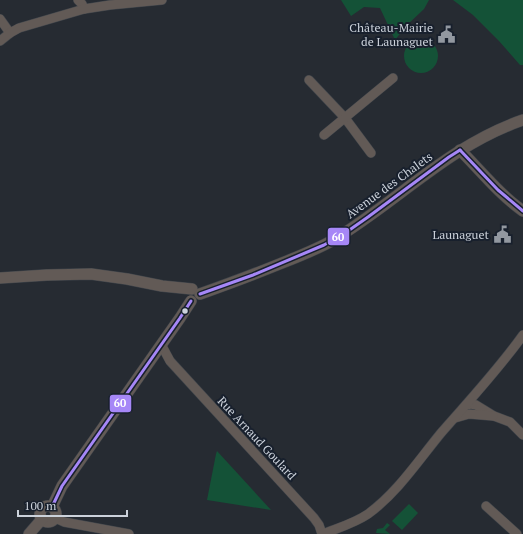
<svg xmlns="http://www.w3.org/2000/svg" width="523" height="534" font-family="'PT Serif',serif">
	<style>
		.green { fill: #145237 }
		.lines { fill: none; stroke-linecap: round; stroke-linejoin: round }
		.minor-casing { stroke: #41464c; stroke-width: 10 }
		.tertiary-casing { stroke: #41464c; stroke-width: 12 }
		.minor { stroke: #625a56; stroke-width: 9 }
		.tertiary { stroke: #625a56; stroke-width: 11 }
		.bus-1-casing { stroke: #18202d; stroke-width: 6 }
		.bus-1 { stroke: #a687f7; stroke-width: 3 }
		.bus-dot { fill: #ccd2db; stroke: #18202d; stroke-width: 1.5 }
		.labels { text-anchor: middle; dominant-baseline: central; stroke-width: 4; stroke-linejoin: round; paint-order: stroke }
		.poi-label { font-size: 12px; fill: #ccd2db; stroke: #18202d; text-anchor: end }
		.street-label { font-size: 12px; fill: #ccd2db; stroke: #18202d }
		.line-badge { stroke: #18202d; stroke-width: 1.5 }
		.badge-label { font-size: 11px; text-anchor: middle; font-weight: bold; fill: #fff }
	</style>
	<rect width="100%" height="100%" fill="#262b32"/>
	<g class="green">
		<polygon points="341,0 429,0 424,9 406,26 395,40 380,8 364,7 351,16"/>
		<polygon points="453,0 523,0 523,65 520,65 499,41 473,15"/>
		<circle cx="421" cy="56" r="17"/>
		<polygon points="217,451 271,510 207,500 216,454"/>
		<polygon points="409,504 418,513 402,530 392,521"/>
		<polygon points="387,523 390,525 385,530 390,534 376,533 377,529 383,528"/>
	</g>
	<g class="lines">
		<defs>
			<g id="minor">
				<polyline points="78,0 82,4 84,9"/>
				<polyline points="0,19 10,33"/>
				<polyline points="0,41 10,33 19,28 84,9 110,5 162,0"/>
				<polyline points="309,80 345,118 371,153"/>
				<polyline points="324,135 393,78"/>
				<polyline points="160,346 163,348 170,361 314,518 319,525 322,534"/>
				<polyline points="466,405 471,404 476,405 494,416 510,422 523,435"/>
				<polyline points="455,418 469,414 493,416"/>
				<polyline points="486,506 517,534"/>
				<polyline points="55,518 64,522 129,534"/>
				<path d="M323,534C338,528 355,523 368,514C397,493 418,461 441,433C469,401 498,370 523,335"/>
			</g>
			<g id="tertiary">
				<path d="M460,150C481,171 499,194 523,211"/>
				<polyline points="0,278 47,275 91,274 127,279 162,286 192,289"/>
				<path d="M200,294C228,284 255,274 282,263C300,256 318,249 335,239C399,200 450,145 523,120"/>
				<circle cx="48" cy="514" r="8"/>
				<polyline points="52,507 62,486 180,318 191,301"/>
				<polyline points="29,534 42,519"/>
			</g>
		</defs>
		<use href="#minor" class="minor-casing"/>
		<use href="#tertiary" class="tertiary-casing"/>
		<use href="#minor" class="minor"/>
		<use href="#tertiary" class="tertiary"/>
		<defs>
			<g id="bus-1">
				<polyline points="460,150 498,190 523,211"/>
				<polyline points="200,294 253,275 324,245 348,231 368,217 449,157 460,150"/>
				<polyline points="52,507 62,486 180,318 191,301"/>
			</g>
		</defs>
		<use href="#bus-1" class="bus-1-casing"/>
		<use href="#bus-1" class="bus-1"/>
	</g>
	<defs>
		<symbol id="civic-bare" viewBox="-9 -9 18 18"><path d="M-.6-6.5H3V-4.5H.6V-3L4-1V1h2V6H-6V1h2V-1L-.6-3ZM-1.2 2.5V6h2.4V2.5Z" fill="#9298a0" stroke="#18202d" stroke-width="2.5" paint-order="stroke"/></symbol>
	</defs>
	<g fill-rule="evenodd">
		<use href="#civic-bare" x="434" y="22" width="25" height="25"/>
		<use href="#civic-bare" x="490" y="222" width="25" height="25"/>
	</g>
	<circle class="bus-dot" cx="185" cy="311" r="3.5"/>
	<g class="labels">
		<g class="poi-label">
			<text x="433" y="27">Château-Mairie<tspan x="433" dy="14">de Launaguet</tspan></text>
			<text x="489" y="234">Launaguet</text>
		</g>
		<g class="street-label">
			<text transform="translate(389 185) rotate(-36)">Avenue des Chalets</text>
			<text transform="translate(257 438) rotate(47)">Rue Arnaud Goulard</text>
		</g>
	</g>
	<g class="line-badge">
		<rect x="327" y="227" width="23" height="19" rx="4" fill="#a687f7"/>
		<rect x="109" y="394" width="23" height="19" rx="4" fill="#a687f7"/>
	</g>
	<g class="badge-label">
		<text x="338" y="241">60</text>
		<text x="120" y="407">60</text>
	</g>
	<path d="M18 510v6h109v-6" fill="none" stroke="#ccd2db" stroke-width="2"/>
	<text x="24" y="510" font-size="12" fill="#ccd2db" stroke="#18202d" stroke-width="3" paint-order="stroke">100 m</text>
</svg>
